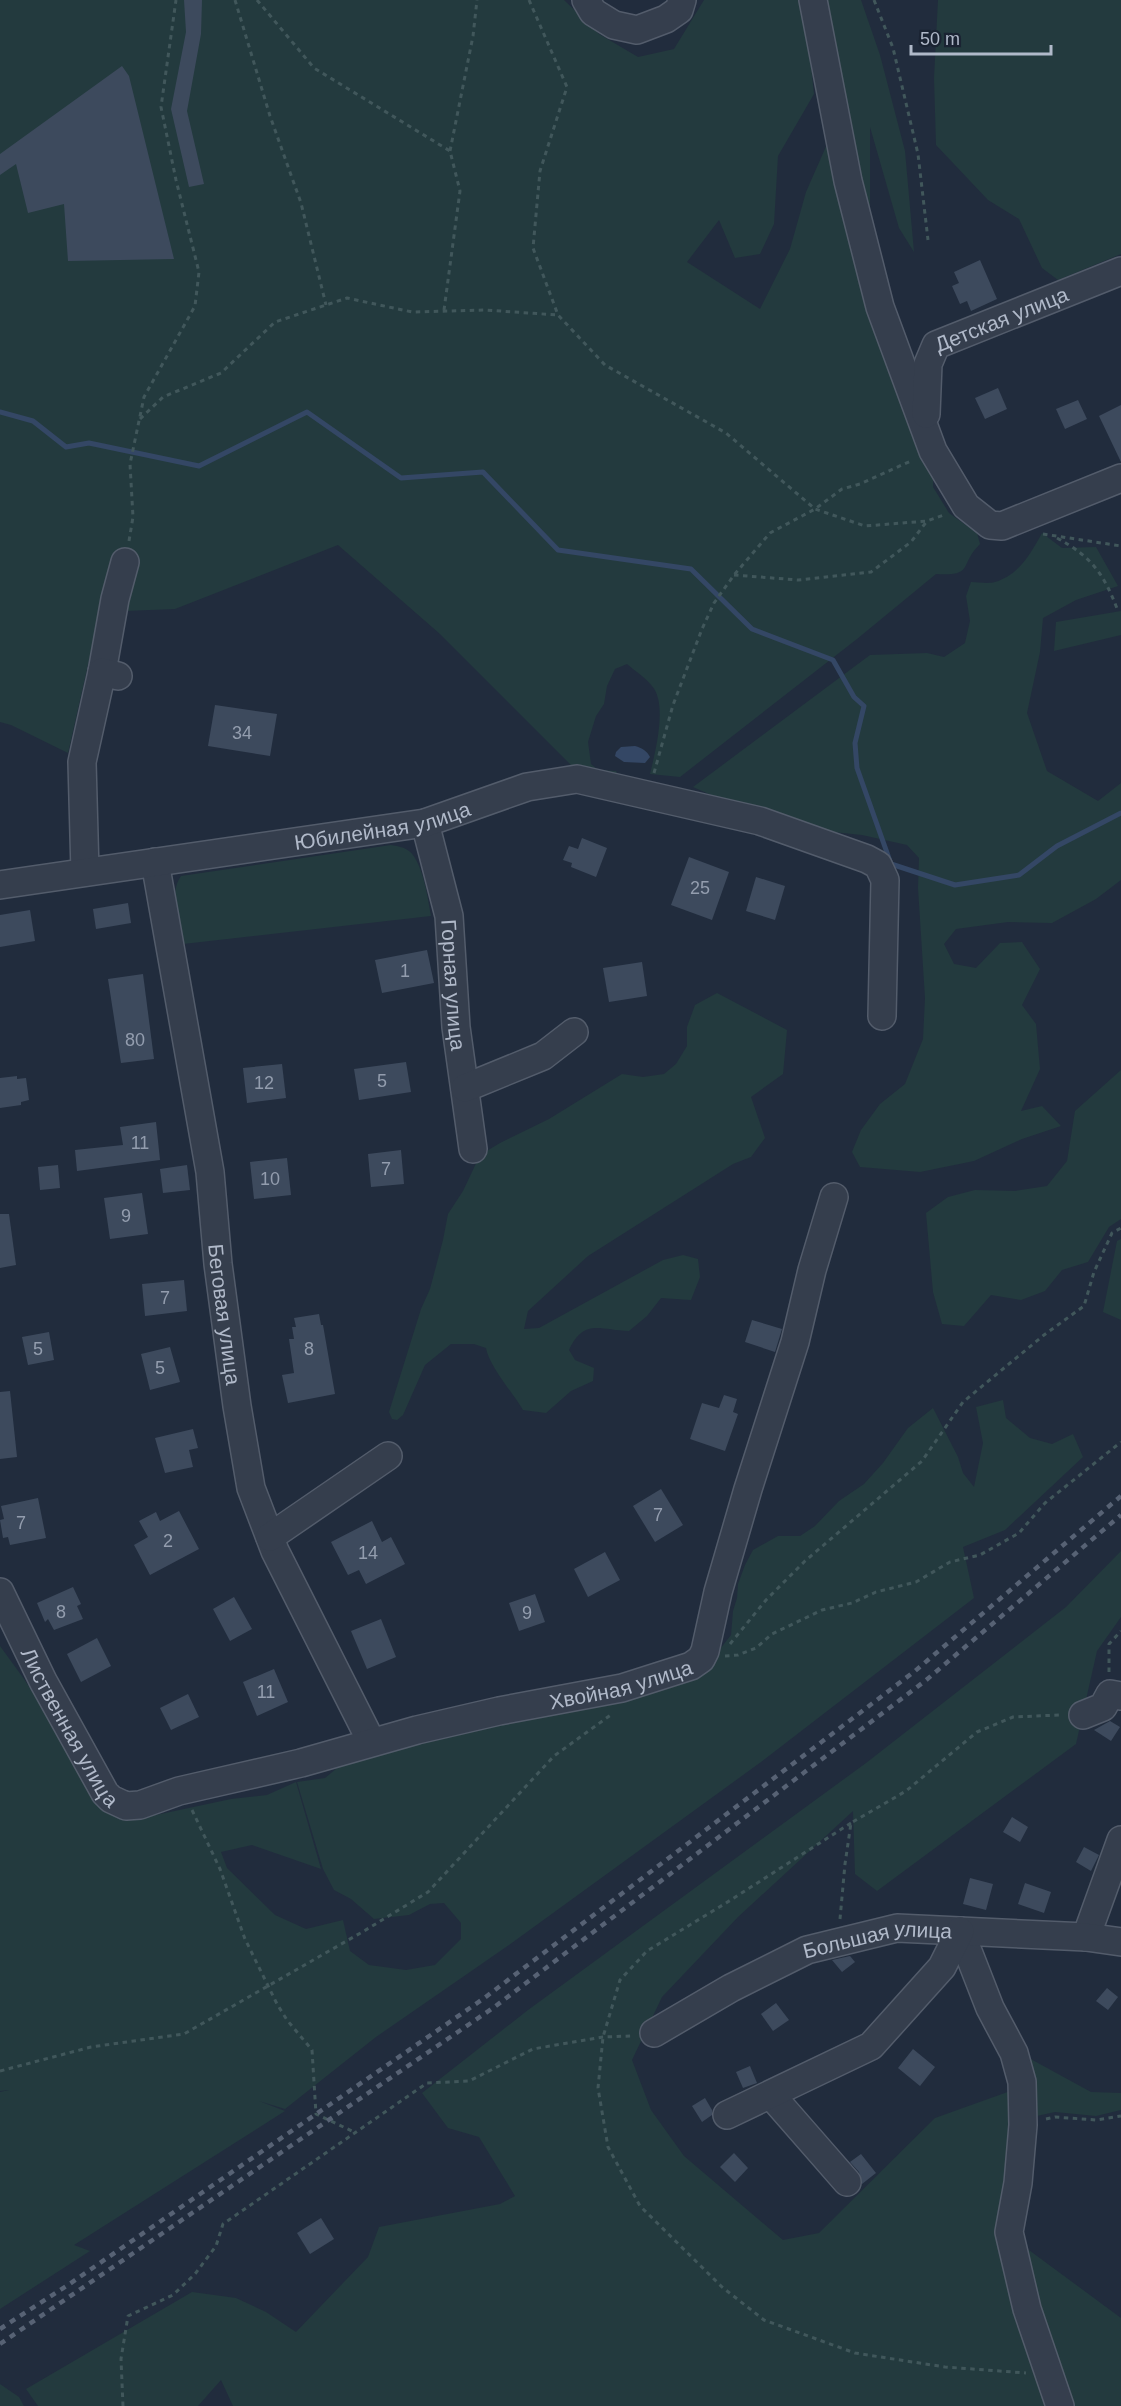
<svg xmlns="http://www.w3.org/2000/svg" width="1121" height="2406" font-family="Helvetica,sans-serif">
	<style>
		.green { fill: #233a3e }
		.water { fill: #344765 }
		.lines { fill: none; stroke-linecap: round; stroke-linejoin: round }
		.stream { stroke: #344765; stroke-width: 5 }
		.building { fill: #3d4a5d }
		.minor-casing { stroke: #535c6b; stroke-width: 30 }
		.path { stroke: #41575b; stroke-width: 3; stroke-dasharray: 4.5 4.5; stroke-linecap: butt }
		.minor { stroke: #353e4d; stroke-width: 27 }
		.rail { stroke: #576274; stroke-width: 4.5; stroke-dasharray: 6 6; stroke-linecap: butt }
		.labels { text-anchor: middle; dominant-baseline: central; stroke-width: 4.5; stroke-linejoin: round; paint-order: stroke }
		.number-label { font-size: 18px; fill: #939dae }
		.street-label { font-size: 21px; fill: #b0b9c9; stroke: #1a2332 }
	</style>
	<rect width="100%" height="100%" fill="#212c3d"/>
	<g class="green">
		<path d="M0,0H564L599,34L638,57L674,49L704,0H804L814,94L778,156L774,224L760,254L735,258L719,220L687,262L760,309L790,249L806,192L828,142L820,0H861L880,55L905,151L914,252L899,228L870,127V209L883,285L933,451V487L949,513L977,533L980,544C958,566 975,576 936,574L857,639L680,777L650,774C655,753 668,704 652,686C645,677 635,671 627,664L615,669L607,686L604,704L596,716L588,742L591,764L598,770L616,771L618,776L581,775L440,634L338,545L175,609L100,612L68,753L11,725L0,722Z"/>
		<polygon points="938,0 1121,0 1121,254 1058,280 1042,268 1019,219 988,200 936,145 934,78"/>
		<path d="M1042,533L1062,548L1096,547L1118,586L1076,600L1043,618L1040,652L1027,713L1047,771L1098,801L1121,783V880L1096,899L1052,923L1008,922L956,929L944,944L954,964L976,968L1000,943L1022,942L1040,969L1022,1005L1036,1024L1040,1069L1021,1111L1042,1106L1061,1126L1022,1139L974,1161L920,1172L860,1167L852,1152L861,1130L880,1104L905,1084L923,1039L925,998L918,888L919,858L907,845L862,835L796,828L750,812L693,787L870,655L927,653L944,657L965,643L970,621L966,596L971,582C978,582 988,584 995,582C1019,575 1031,553 1042,533Z"/>
		<polygon points="1121,611 1121,635 1054,651 1056,622"/>
		<path d="M391,845C397,846 404,847 409,851C423,862 428,899 431,916L183,944C179,924 168,894 181,876Z"/>
		<path d="M717,993L787,1030L783,1074L751,1097L765,1138L751,1157L733,1164L588,1256L528,1311L524,1329L539,1328L663,1260L683,1255L698,1259L700,1277L691,1300L661,1298L647,1316L629,1331C599,1330 584,1318 569,1350L575,1360L594,1368L593,1381L571,1391L546,1413L523,1410C513,1393 489,1366 486,1348L474,1344H451L425,1365L403,1415L397,1420L392,1419L389,1412L421,1309L430,1289L443,1240L448,1214L463,1191L480,1155L500,1143L549,1119L622,1074L643,1077L664,1074L676,1064L687,1046V1027L695,1005Z"/>
		<polygon points="1121,1070 1121,1219 1109,1227 1088,1262 1062,1270 1045,1291 1021,1300 991,1295 964,1326 942,1324 933,1292 926,1213 948,1197 975,1190 1015,1191 1047,1186 1067,1161 1075,1111"/>
		<polygon points="1121,1239 1121,1320 1103,1312 1117,1241"/>
		<polygon points="1003,1400 1006,1418 1030,1438 1052,1444 1073,1434 1083,1457 1005,1530 963,1547 974,1598 761,1762 509,1945 376,2037 285,2109 259,2101 285,2111 74,2245 90,2251 0,2309 0,2092 9,2090 0,2091 0,1646 24,1679 84,1771 116,1812 156,1815 231,1799 267,1795 296,1782 321,1869 252,1845 221,1852 227,1868 275,1915 306,1929 343,1920 350,1951 369,1965 406,1970 435,1965 461,1939 461,1923 444,1903 430,1904 409,1915 374,1919 351,1899 334,1890 323,1869 297,1782 325,1778 348,1759 713,1658 731,1635 733,1611 737,1598 738,1584 745,1565 753,1550 778,1536 800,1536 815,1526 839,1501 864,1484 883,1463 908,1428 933,1408 958,1457 963,1473 974,1487 983,1443 976,1407"/>
		<polygon points="1121,1551 1121,1617 1097,1651 1076,1744 877,1891 855,1874 853,1811 738,1917 662,1997 632,2060 651,2110 684,2156 783,2240 819,2233 935,2118 1016,2089 1014,2239 1121,2318 1121,2406 233,2406 221,2380 198,2406 38,2406 26,2389 192,2292 236,2298 266,2312 296,2332 368,2257 379,2227 500,2204 515,2196 479,2137 448,2128 422,2093 528,2010 866,1763 1066,1607"/>
		<polygon points="1027,2057 1091,2092 1121,2093 1121,2110 1096,2116 1055,2112 1023,2119"/>
		<polygon points="0,2384 19,2397 24,2406 0,2406"/>
	</g>
	<path class="water" d="M635,746C642,748 647,751 650,757L645,763L624,762L615,756L616,752L621,747Z"/>
	<g class="lines">
		<polyline class="stream" points="0,412 33,421 66,447 89,443 199,466 307,412 401,478 483,472 558,550 691,569 752,629 833,660 854,697 864,706 855,743 857,768 891,864 955,885 1019,875 1057,846 1121,813"/>
	</g>
	<g class="building">
		<polygon points="184,0 202,0 201,34 187,111 204,184 189,187 171,109 186,32"/>
		<polygon points="122,66 129,76 174,259 68,261 64,204 28,213 16,164 0,175 0,154"/>
		<polygon points="980,260 997,299 971,311 967,301 960,304 952,286 959,283 954,272"/>
		<polygon points="998,388 1007,409 985,419 975,398"/>
		<polygon points="1078,400 1087,419 1065,429 1056,409"/>
		<polygon points="1121,405 1121,462 1099,416"/>
		<polygon points="215,705 277,714 270,756 208,746"/>
		<polygon points="582,838 607,848 596,877 571,867 572,863 563,860 569,846 578,849"/>
		<polygon points="689,857 729,872 712,920 671,905"/>
		<polygon points="756,877 785,886 775,920 746,911"/>
		<polygon points="128,903 131,923 96,929 93,909"/>
		<polygon points="30,910 35,941 0,947 0,915"/>
		<polygon points="427,950 434,983 382,993 375,960"/>
		<polygon points="642,962 647,996 609,1002 603,968"/>
		<polygon points="143,974 154,1059 121,1063 108,979"/>
		<polygon points="406,1062 411,1092 359,1100 354,1069"/>
		<polygon points="282,1064 286,1098 247,1103 243,1068"/>
		<polygon points="17,1076 17,1079 26,1078 29,1100 21,1102 21,1105 0,1108 0,1078"/>
		<polygon points="156,1122 160,1160 77,1171 75,1150 123,1145 120,1127"/>
		<polygon points="401,1150 404,1184 371,1187 368,1154"/>
		<polygon points="287,1158 291,1195 254,1199 250,1162"/>
		<polygon points="58,1165 60,1188 40,1190 38,1167"/>
		<polygon points="187,1165 190,1190 163,1193 160,1169"/>
		<polygon points="142,1193 148,1234 110,1239 104,1198"/>
		<polygon points="0,1214 9,1214 16,1265 0,1268"/>
		<polygon points="184,1280 187,1311 145,1316 142,1284"/>
		<polygon points="319,1314 321,1325 323,1325 335,1394 288,1403 282,1375 294,1373 289,1339 294,1339 292,1327 296,1327 294,1318"/>
		<polygon points="752,1320 782,1329 775,1352 745,1342"/>
		<polygon points="49,1332 54,1360 28,1365 22,1337"/>
		<polygon points="170,1347 180,1382 150,1390 141,1354"/>
		<polygon points="10,1391 17,1457 0,1459 0,1392"/>
		<polygon points="724,1395 737,1399 733,1412 738,1414 725,1451 690,1439 702,1403 719,1408"/>
		<polygon points="193,1429 198,1448 189,1450 193,1467 165,1473 155,1438"/>
		<polygon points="661,1489 683,1525 655,1542 633,1506"/>
		<polygon points="38,1498 46,1538 10,1545 8,1537 3,1538 0,1520 4,1519 1,1506"/>
		<polygon points="179,1511 199,1549 150,1575 134,1545 148,1537 139,1521 156,1512 160,1521"/>
		<polygon points="372,1521 382,1542 391,1537 405,1564 366,1584 359,1570 348,1575 331,1542"/>
		<polygon points="605,1552 620,1580 588,1597 574,1569"/>
		<polygon points="73,1587 81,1604 77,1606 83,1619 54,1630 48,1619 45,1622 37,1603"/>
		<polygon points="535,1594 545,1622 519,1631 509,1603"/>
		<polygon points="234,1597 252,1629 230,1641 213,1609"/>
		<polygon points="381,1619 396,1657 367,1669 351,1631"/>
		<polygon points="97,1638 111,1666 81,1682 67,1654"/>
		<polygon points="274,1669 288,1702 257,1716 243,1682"/>
		<polygon points="188,1694 199,1717 171,1730 160,1708"/>
		<polygon points="1110,1721 1120,1727 1111,1741 1094,1730"/>
		<polygon points="1012,1817 1028,1827 1020,1842 1003,1832"/>
		<polygon points="1084,1847 1099,1855 1091,1871 1076,1862"/>
		<polygon points="970,1878 993,1884 986,1910 963,1904"/>
		<polygon points="1025,1883 1051,1892 1044,1913 1018,1904"/>
		<polygon points="850,1956 855,1962 842,1972 832,1960"/>
		<polygon points="1107,1988 1118,1997 1108,2010 1096,2001"/>
		<polygon points="776,2003 789,2020 773,2031 761,2014"/>
		<polygon points="913,2049 935,2067 920,2086 898,2068"/>
		<polygon points="750,2066 757,2083 743,2088 736,2072"/>
		<polygon points="705,2098 712,2110 712,2115 702,2122 692,2106"/>
		<polygon points="734,2153 748,2168 735,2182 720,2167"/>
		<polygon points="861,2154 876,2173 862,2184 859,2172 850,2162"/>
		<polygon points="321,2218 334,2239 310,2254 297,2233"/>
	</g>
	<g class="lines">
		<defs>
			<g id="minor">
				<polyline points="586,0 593,12 614,25 637,30 666,19 679,10 682,0"/>
				<polyline points="813,0 848,181 880,307 933,451 966,506 990,525 1002,526 1121,478"/>
				<path id="s1" d="M926,414L928,364L936,345L1121,271"/>
				<polyline points="102,672 115,599 125,562"/>
				<path id="s2" d="M425,823L449,916L456,1027L473,1149"/>
				<path id="s3" d="M155,862L210,1172L218,1264L237,1406L251,1488L275,1551L371,1741"/>
				<polyline points="85,872 82,762 102,672 118,676"/>
				<path id="s4" d="M0,885L425,823L527,787L577,779L760,821L867,859L878,865L885,880L882,1016"/>
				<polyline points="465,1088 543,1056 574,1032"/>
				<polyline points="270,1537 388,1456"/>
				<path id="s5" d="M0,1592L43,1681L105,1793L111,1799L126,1806L140,1805L179,1791L301,1763L417,1730L499,1711L622,1688L691,1666L701,1659L705,1651L718,1592L748,1489L795,1342L812,1270L834,1197"/>
				<polyline points="1083,1715 1103,1707 1110,1694 1121,1696"/>
				<polyline points="960,1931 990,2008 1014,2053 1022,2082 1023,2125 1018,2183 1009,2232 1027,2309 1060,2406"/>
				<polyline points="1086,1937 1121,1840"/>
				<path id="s6" d="M654,2033L731,1988L807,1950L897,1928L1086,1937L1121,1942"/>
				<polyline points="771,2095 847,2182"/>
				<polyline points="727,2115 871,2046 942,1967 960,1931"/>
			</g>
		</defs>
		<use href="#minor" class="minor-casing"/>
		<g class="path">
			<polyline points="235,0 270,116 301,203 326,305"/>
			<polyline points="257,0 314,68 450,151 460,191 444,310"/>
			<polyline points="529,0 567,87 540,171 533,248 558,315 605,365 726,433 815,509 865,526 927,521 944,515"/>
			<polyline points="874,0 893,48 918,154 928,240"/>
			<polyline points="450,151 473,36 477,0"/>
			<polyline points="140,419 163,397 221,373 275,322 347,298 412,312 485,310 558,315"/>
			<polyline points="1043,534 1121,546"/>
			<path d="M1057,538C1092,557 1104,574 1118,611"/>
			<polyline points="129,541 133,517 130,464 144,397 195,306 199,272 176,180 161,107 176,0"/>
			<polyline points="734,575 798,580 871,572 911,542 927,521"/>
			<polyline points="654,773 673,705 702,629 714,603 734,575 770,533 815,509 842,489 860,484 913,460"/>
			<polyline points="730,1644 766,1600 805,1561 922,1461 963,1402 1044,1335 1084,1306 1094,1272 1112,1233 1121,1228"/>
			<polyline points="725,1656 738,1655 756,1648 772,1634 822,1610 852,1603 876,1592 916,1582 950,1562 980,1555 1019,1533 1045,1503 1121,1442"/>
			<polyline points="1109,1672 1109,1644 1121,1631"/>
			<polyline points="192,1810 220,1869 245,1939 277,2004 287,2020 312,2050 316,2114 354,2132"/>
			<polyline points="851,1823 726,1903 647,1951 620,1980 603,2037 598,2088 608,2147 640,2206 722,2287 764,2320 855,2353 945,2367 1026,2373"/>
			<polyline points="840,1919 845,1864 851,1823 906,1791 977,1732 1013,1717 1060,1715"/>
			<polyline points="0,2071 91,2047 184,2034 364,1931 428,1892 554,1756 612,1714"/>
			<polyline points="1046,2119 1055,2117 1096,2120 1121,2116"/>
			<polyline points="123,2406 121,2359 128,2316 173,2295 195,2274 216,2246 223,2224 427,2083 469,2081 533,2049 603,2037 631,2036"/>
		</g>
		<use href="#minor" class="minor"/>
		<g class="rail">
			<polyline points="0,2329 68,2285 483,1999 915,1671 1121,1496"/>
			<polyline points="0,2344 493,2008 925,1681 1121,1515"/>
		</g>
	</g>
	<g class="labels">
		<g class="number-label">
			<text x="242" y="733">34</text>
			<text x="700" y="888">25</text>
			<text x="405" y="971">1</text>
			<text x="135" y="1040">80</text>
			<text x="382" y="1081">5</text>
			<text x="264" y="1083">12</text>
			<text x="140" y="1143">11</text>
			<text x="386" y="1169">7</text>
			<text x="270" y="1179">10</text>
			<text x="126" y="1216">9</text>
			<text x="165" y="1298">7</text>
			<text x="38" y="1349">5</text>
			<text x="309" y="1349">8</text>
			<text x="160" y="1368">5</text>
			<text x="658" y="1515">7</text>
			<text x="21" y="1523">7</text>
			<text x="168" y="1541">2</text>
			<text x="368" y="1553">14</text>
			<text x="61" y="1612">8</text>
			<text x="527" y="1613">9</text>
			<text x="266" y="1692">11</text>
		</g>
		<g class="street-label">
			<text stroke="none"><textPath href="#s1" startOffset="141">Детская улица</textPath></text>
			<text stroke="none"><textPath href="#s4" startOffset="387">Юбилейная улица</textPath></text>
			<text stroke="none"><textPath href="#s2" startOffset="165">Горная улица</textPath></text>
			<text stroke="none"><textPath href="#s3" startOffset="458">Беговая улица</textPath></text>
			<text stroke="none"><textPath href="#s5" startOffset="762">Хвойная улица</textPath></text>
			<text stroke="none"><textPath href="#s5" startOffset="152">Лиственная улица</textPath></text>
			<text stroke="none"><textPath href="#s6" startOffset="246">Большая улица</textPath></text>
		</g>
	</g>
	<path d="M911 45v9h140v-9" fill="none" stroke="#b0b9c9" stroke-width="3"/>
	<text x="920" y="45" font-size="18" fill="#b0b9c9" stroke="#1a2332" stroke-width="4.5" paint-order="stroke">50 m</text>
</svg>
